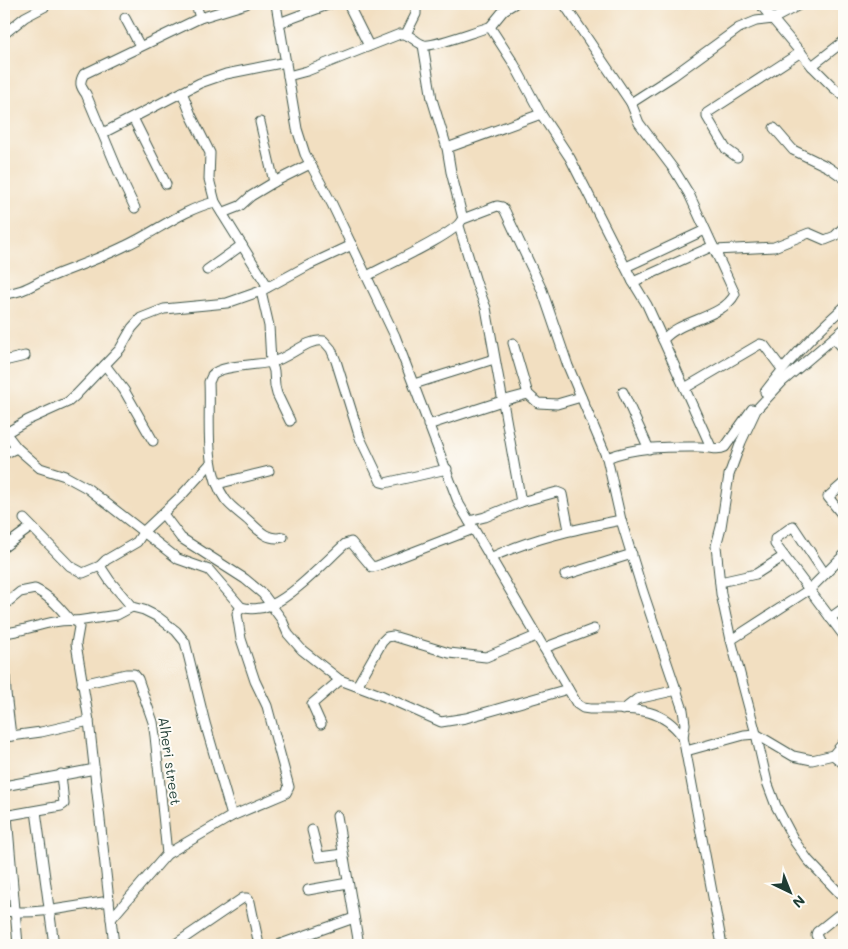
<svg xmlns="http://www.w3.org/2000/svg" width="848" height="949" font-family="Mali,sans-serif">
	<style>
		.lines { fill: none; stroke-linecap: round; stroke-linejoin: round }
		.minor-casing { stroke: #3f5549; stroke-width: 11 }
		.minor { stroke: #fff; stroke-width: 9 }
		.labels { text-anchor: middle; dominant-baseline: central; stroke-width: 4; stroke-linejoin: round; paint-order: stroke }
		.street-label { font-size: 14px; fill: #1f3d34; stroke: #fdfcf7 }
	</style>
	<rect width="100%" height="100%" fill="#fdfcf7"/>
	<filter id="ink" filterUnits="userSpaceOnUse"><feTurbulence type="fractalNoise" baseFrequency=".02" numOctaves="2"/><feDisplacementMap in="SourceGraphic" scale="10" xChannelSelector="R" yChannelSelector="G"/><feConvolveMatrix kernelMatrix="1 2 1 2 8 2 1 2 1" color-interpolation-filters="sRGB"/></filter>
	<filter id="wash" filterUnits="userSpaceOnUse"><feTurbulence type="fractalNoise" baseFrequency=".0096" numOctaves="4" result="noise"/><feDisplacementMap in="SourceGraphic" scale="20" xChannelSelector="R" yChannelSelector="G"/><feGaussianBlur stdDeviation="1.12" result="paint"/><feColorMatrix in="noise" values="0 0 0 0 0 0 0 0 0 0 0 0 0 0 0 0 0 1.4 0 .05"/><feComposite in="paint" operator="in"/></filter>
	<g filter="url(#wash)">
		<rect width="100%" height="100%" fill="#f2dfc1"/>
	</g>
	<g filter="url(#ink)">
		<g class="lines">
			<defs>
				<g id="minor">
					<polyline points="196,4 200,18"/>
					<path d="M276,4L297,129L305,154L332,204L395,336L459,504L577,704L583,708L590,709C627,710 659,703 683,737L722,945"/>
					<polyline points="348,4 369,46"/>
					<polyline points="514,4 504,10 490,27 514,64 541,114 570,158 633,282 647,305 663,340"/>
					<polyline points="564,4 631,103"/>
					<polyline points="760,4 812,66 834,88 844,96"/>
					<polyline points="842,4 844,8"/>
					<polyline points="125,18 140,46"/>
					<polyline points="279,23 330,4"/>
					<polyline points="4,34 25,17 44,7 47,4"/>
					<polyline points="406,34 416,14 416,4"/>
					<polyline points="423,45 432,99 447,148 451,172 463,219 497,206 502,207 505,211 542,290 568,366 607,458 621,520 643,592 683,710 685,724 683,737"/>
					<polyline points="812,66 844,41"/>
					<path d="M288,76L307,71L400,34C411,33 415,43 424,45C434,47 477,30 490,27"/>
					<polyline points="182,92 191,115 210,153 209,179 215,202"/>
					<polyline points="133,118 166,184"/>
					<polyline points="260,122 274,182"/>
					<polyline points="774,128 793,150 828,167 844,178"/>
					<polyline points="103,133 200,83 226,74 286,62"/>
					<polyline points="447,148 541,114"/>
					<polyline points="737,157 726,149 707,117 707,113 801,52"/>
					<path d="M135,208L124,185L86,94C80,86 79,82 84,74L200,18L246,4"/>
					<polyline points="222,213 240,206 251,196 276,181 310,164"/>
					<polyline points="459,226 477,285 486,308 521,502"/>
					<polyline points="715,250 774,247 809,233 825,240 835,236 843,228 844,229"/>
					<polyline points="626,267 705,230"/>
					<polyline points="207,270 242,245"/>
					<path d="M367,276C385,266 455,234 461,221"/>
					<polyline points="633,282 713,246"/>
					<polyline points="261,291 269,326 271,362 274,371 275,386 277,394 290,421"/>
					<path d="M4,294C26,292 32,284 50,277C75,267 101,258 125,246C156,232 181,210 215,202L268,287"/>
					<polyline points="844,329 783,381 756,410 741,442 729,475 721,527 716,546 721,594 731,640 756,734 767,782 776,806 795,842 808,860 844,898"/>
					<polyline points="834,338 844,349"/>
					<polyline points="513,343 528,394"/>
					<polyline points="4,361 25,356"/>
					<polyline points="105,365 124,390 153,441"/>
					<polyline points="414,384 494,359"/>
					<polyline points="685,388 760,344 764,345 782,369"/>
					<polyline points="623,392 649,449"/>
					<path d="M765,392C788,361 815,333 844,307"/>
					<polyline points="428,425 502,401 528,394 538,403 557,404 581,397"/>
					<path d="M4,431L17,448L40,468L65,476L87,488L178,559L209,570L241,607C249,610 262,609 271,605C293,596 326,561 345,544L351,542L372,567L377,566L473,529"/>
					<polyline points="6,433 28,420 68,402 76,395 120,349 132,328 141,318 164,309 227,303 261,291 309,265 352,245"/>
					<path d="M711,447L663,340C680,319 722,319 735,294L689,194L675,171L639,123L631,103L673,76L739,28L756,21L773,19L801,4"/>
					<polyline points="4,454 17,448"/>
					<path d="M607,458C636,446 669,447 699,447C709,447 717,451 725,447L752,409"/>
					<polyline points="844,483 828,497 844,517"/>
					<polyline points="217,484 269,471"/>
					<polyline points="163,514 181,538 245,579 263,594 282,620 288,634 302,650 340,680 383,696 441,722 466,718 568,689"/>
					<polyline points="24,519 70,566 83,573 100,566 106,560 137,542 144,531 181,496 211,463"/>
					<polyline points="469,521 485,517 521,502 557,492 562,494 569,530"/>
					<path d="M283,537C269,541 260,532 250,522C243,515 231,508 225,499C203,468 211,419 209,382C209,382 212,376 212,375C220,365 259,365 272,362C290,358 307,338 324,341L331,349L336,361L360,438L381,482L385,483L447,469"/>
					<polyline points="4,547 31,527"/>
					<path d="M490,558C532,538 576,529 621,520"/>
					<polyline points="100,566 110,581 132,607 144,610 158,617 176,631 185,642 205,723 232,816"/>
					<polyline points="825,574 793,526 775,539 775,544 844,636"/>
					<polyline points="565,575 632,554"/>
					<polyline points="720,582 756,574 784,556"/>
					<path d="M4,605L20,592L35,589C51,597 59,607 70,620"/>
					<polyline points="830,618 844,608"/>
					<polyline points="77,621 117,615 132,607"/>
					<path d="M4,633C28,631 52,618 77,621L79,627L76,644L89,721L114,945"/>
					<polyline points="731,640 810,589 844,555"/>
					<polyline points="544,648 594,629"/>
					<polyline points="4,653 6,693 11,736"/>
					<polyline points="82,684 126,674 134,674 138,679 153,722 155,736 167,854"/>
					<polyline points="357,686 382,642 387,637 393,636 449,653 486,657 536,636"/>
					<polyline points="623,710 637,699 677,690"/>
					<polyline points="321,724 312,704 340,680"/>
					<polyline points="4,737 41,732 89,721"/>
					<polyline points="686,751 744,735 756,734 793,756 812,760 833,755 844,742"/>
					<polyline points="833,755 844,764"/>
					<polyline points="4,786 95,769"/>
					<polyline points="36,811 54,945"/>
					<polyline points="4,816 61,806 64,804 61,774"/>
					<polyline points="7,816 18,945"/>
					<polyline points="337,816 359,945"/>
					<polyline points="312,830 319,857 343,854"/>
					<polyline points="308,890 348,883"/>
					<path d="M4,911C38,915 75,906 109,901"/>
					<polyline points="111,919 167,854 232,816 286,793 289,787 267,706 255,681 241,639 237,614 241,607"/>
					<polyline points="174,945 243,898 247,898 250,902 259,945"/>
					<polyline points="278,945 354,918"/>
					<polyline points="821,945 816,935 817,932 837,916 844,919"/>
				</g>
			</defs>
			<use href="#minor" class="minor-casing"/>
			<use href="#minor" class="minor"/>
		</g>
	</g>
	<g class="labels">
		<g class="street-label">
			<text transform="translate(170 761) rotate(82)">Alheri street</text>
		</g>
	</g>
	<rect width="848" height="949" fill="none" stroke="#fdfcf7" stroke-width="20"/>
	<g transform="translate(790 892) rotate(137)" stroke="#fdfcf7" stroke-width="4" paint-order="stroke">
	<path d="M0-4L9 19L0 12L-9 19Z" fill="#1f3d34"/>
	<text y="-8" font-size="14" font-weight="bold" text-anchor="middle" fill="#1f3d34">N</text>
	</g>
</svg>
